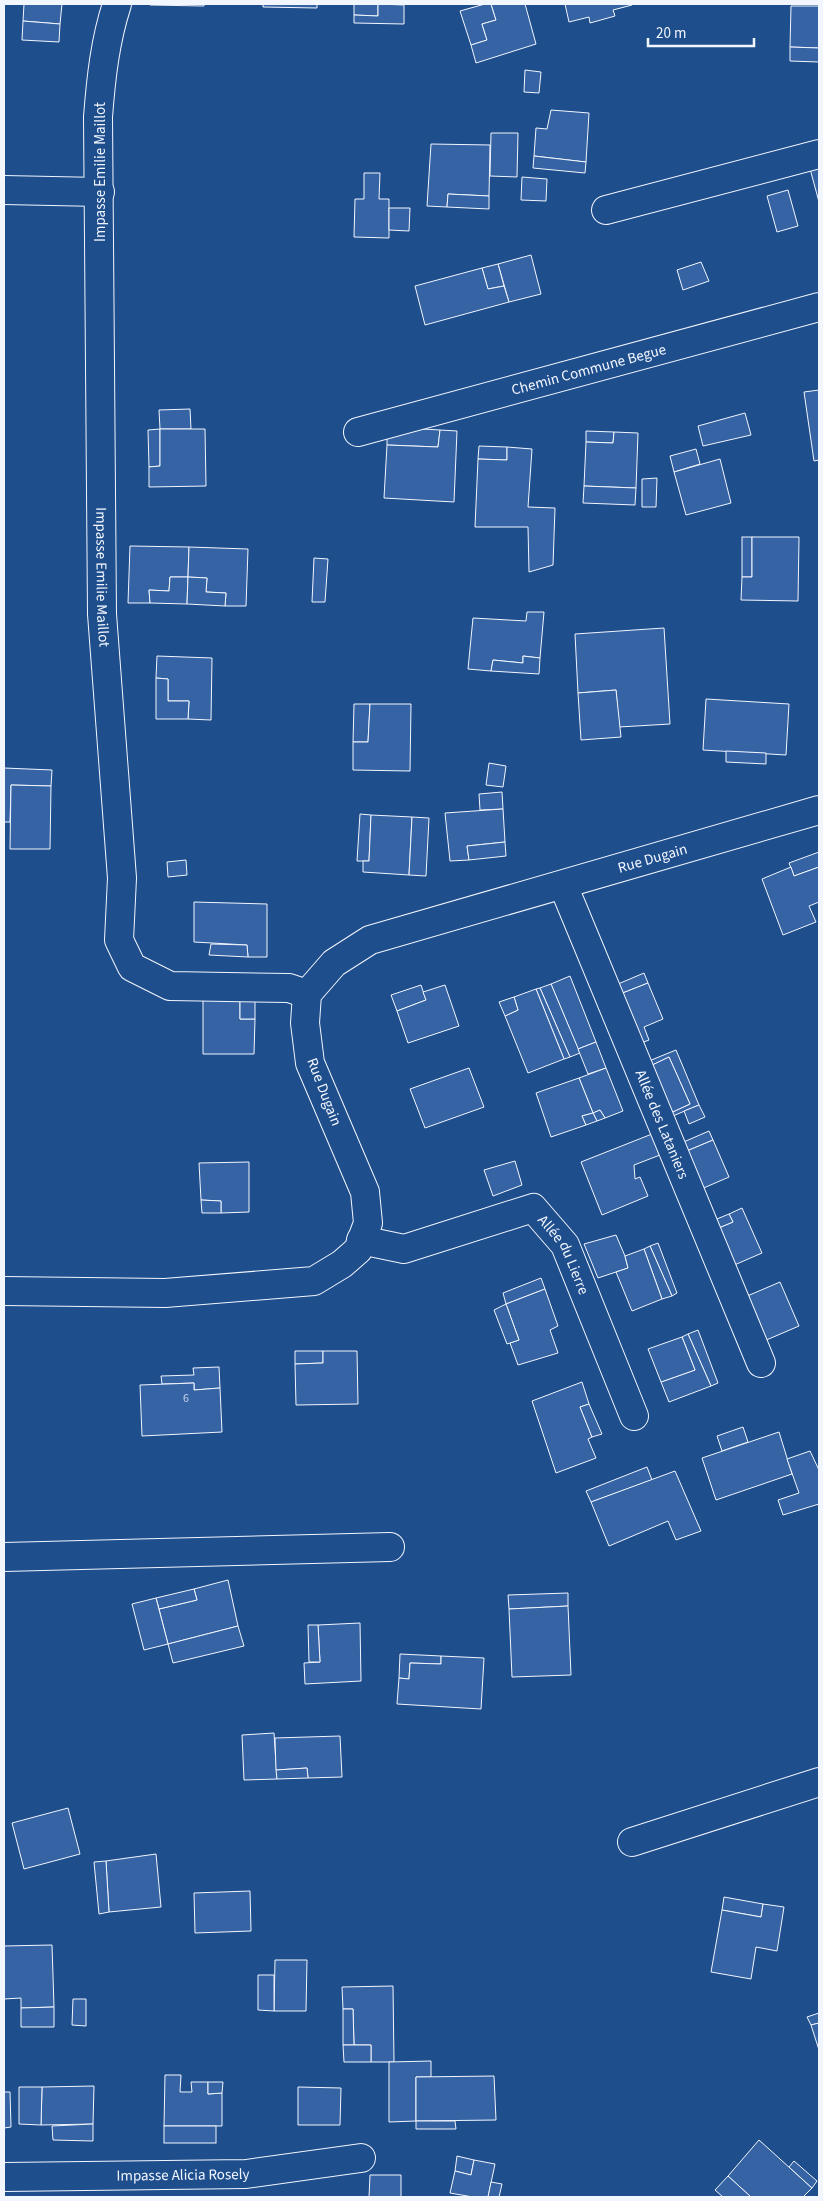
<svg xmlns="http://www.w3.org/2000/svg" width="823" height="2201" font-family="'Source Sans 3',sans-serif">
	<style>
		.building { fill: #3563a3; stroke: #f2f6ff }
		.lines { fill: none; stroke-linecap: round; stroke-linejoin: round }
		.minor-casing { stroke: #f2f6ff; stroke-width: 30 }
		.minor { stroke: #1f4e8c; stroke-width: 28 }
		.labels { text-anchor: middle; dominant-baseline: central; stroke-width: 4; stroke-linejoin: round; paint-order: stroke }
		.number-label { font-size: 12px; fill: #c3d1e8 }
		.street-label { font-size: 15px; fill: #f2f6ff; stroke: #1f4e8c }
	</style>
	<rect width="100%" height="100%" fill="#1f4e8c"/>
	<g class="building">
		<polygon points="24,4 62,4 60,24 23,21"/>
		<polygon points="150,4 204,4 204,6 150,5"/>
		<polygon points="263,4 317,4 317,8 263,7"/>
		<polygon points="354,4 404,4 378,4 378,16 354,15"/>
		<polygon points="378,4 404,5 404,24 354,23 354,15 378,16"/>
		<polygon points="485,4 491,4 496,20 482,24 487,40 471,45 460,11"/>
		<polygon points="491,4 525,4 536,44 476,63 471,45 487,40 482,24 496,20"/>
		<polygon points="565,4 632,4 632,5 613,10 615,16 590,23 589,17 569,22"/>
		<polygon points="791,6 819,6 819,48 790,47"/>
		<polygon points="23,21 60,24 59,42 22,40"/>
		<polygon points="790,47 819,48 819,62 790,61"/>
		<polygon points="525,70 541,72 539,93 524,92"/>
		<polygon points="551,110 589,113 586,162 534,156 536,128 547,129"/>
		<polygon points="491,133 518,133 517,177 490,176"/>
		<polygon points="431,144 490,145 489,196 448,194 447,207 427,206"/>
		<polygon points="534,156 586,162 585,173 533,168"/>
		<polygon points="819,162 819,202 809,165"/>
		<polygon points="364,173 380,173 379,199 389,199 389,238 354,237 355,199 364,199"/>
		<polygon points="522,177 547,179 546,201 521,200"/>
		<polygon points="788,190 798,226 777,232 767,196"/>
		<polygon points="448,194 489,196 489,209 447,207"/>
		<polygon points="389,208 410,208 409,231 389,230"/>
		<polygon points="531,255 541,294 509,302 498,264"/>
		<polygon points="701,262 709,281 683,290 677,270"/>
		<polygon points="498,264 504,286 488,289 482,268"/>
		<polygon points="482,268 488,289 504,286 509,302 425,325 415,286"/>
		<polygon points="819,390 819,460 814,461 804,392"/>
		<polygon points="190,409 191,429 160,429 159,410"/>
		<polygon points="745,413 751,435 703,446 698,426"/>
		<polygon points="387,427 440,430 438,447 387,445"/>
		<polygon points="160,429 160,466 149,467 148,430"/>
		<polygon points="160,429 205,429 206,486 149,487 149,467 160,466"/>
		<polygon points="440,430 457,431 454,502 384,498 387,445 438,447"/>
		<polygon points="586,431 614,432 613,443 586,442"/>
		<polygon points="614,432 638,433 636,488 584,486 586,442 613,443"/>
		<polygon points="479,446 507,447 507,460 478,459"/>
		<polygon points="507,447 532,449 528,507 555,508 553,565 529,572 528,527 475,527 478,459 507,460"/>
		<polygon points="696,449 700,464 674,472 670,456"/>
		<polygon points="720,459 731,503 686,515 674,472"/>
		<polygon points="657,478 656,507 642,507 642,479"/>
		<polygon points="584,486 636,488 635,505 583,503"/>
		<rect x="742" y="537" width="10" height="40"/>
		<polygon points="752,537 799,537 798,601 741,600 742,577 752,577"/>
		<polygon points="130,546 189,547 188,577 170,577 169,591 149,590 150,603 128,603"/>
		<polygon points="189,547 248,549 246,606 225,606 226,593 206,592 207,578 188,577"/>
		<polygon points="314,558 328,559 325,602 312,602"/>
		<polygon points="170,577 188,577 187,604 150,603 149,590 169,591"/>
		<polygon points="188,577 207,578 206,592 226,593 225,606 187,604"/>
		<polygon points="527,612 544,612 540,658 523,656 523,663 493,660 491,671 468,669 473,618 526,621"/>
		<polygon points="664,628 670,724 619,727 616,690 578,693 575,634"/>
		<polygon points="157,656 212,658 211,720 188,719 189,701 168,701 168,679 156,678"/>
		<polygon points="523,656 540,658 539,674 491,671 493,660 523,663"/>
		<polygon points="156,678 168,679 168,701 189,701 188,719 156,719"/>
		<polygon points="616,690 621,737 581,740 578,693"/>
		<polygon points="706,699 789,704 786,755 703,750"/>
		<polygon points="354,704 370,704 368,742 353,742"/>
		<polygon points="370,704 411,704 410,771 353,770 353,742 368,742"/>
		<polygon points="726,751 766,753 766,764 726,762"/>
		<polygon points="489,763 506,766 503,787 486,785"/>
		<polygon points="4,768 52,770 51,786 11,785 10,822 4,822"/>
		<polygon points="11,785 51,786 50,849 10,849"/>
		<polygon points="502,792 503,809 480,810 479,794"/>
		<polygon points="503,809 505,842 467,846 469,860 450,861 445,813"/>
		<polygon points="360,814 371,815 369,861 357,861"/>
		<polygon points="371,815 412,817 409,875 363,872 363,861 369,861"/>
		<polygon points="412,817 429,818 426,876 409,875"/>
		<polygon points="505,842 506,856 469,860 467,846"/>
		<polygon points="819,852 819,867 794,876 789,863"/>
		<polygon points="186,860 187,875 168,877 167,862"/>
		<polygon points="791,867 794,876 819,867 819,902 809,906 816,922 783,935 762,879"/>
		<polygon points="194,902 267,904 267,957 248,957 247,945 194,942"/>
		<polygon points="211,944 247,945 248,957 209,955"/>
		<polygon points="644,973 648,983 615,996 611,987"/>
		<polygon points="570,976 596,1042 578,1049 551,984"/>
		<polygon points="648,983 663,1019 644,1027 649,1040 636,1045 615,996"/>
		<polygon points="551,984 580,1053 570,1057 540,988"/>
		<polygon points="421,985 426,1000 397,1011 391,995"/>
		<polygon points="445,985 459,1026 408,1043 397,1011 426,1000 423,992"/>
		<polygon points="540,988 570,1057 564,1059 536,989"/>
		<polygon points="536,989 564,1059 528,1073 505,1016 518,1010 514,997"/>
		<polygon points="514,997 518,1010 505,1016 499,1002"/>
		<polygon points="203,999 240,999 240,1019 255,1019 254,1054 203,1054"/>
		<polygon points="240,999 255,1000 255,1019 240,1019"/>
		<polygon points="596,1042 606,1068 588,1074 578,1049"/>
		<polygon points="676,1050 699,1105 668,1118 666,1115 690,1104 669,1057 646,1068 644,1063"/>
		<polygon points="669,1057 690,1104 666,1115 646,1068"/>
		<polygon points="469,1068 484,1107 425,1128 410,1089"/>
		<polygon points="606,1068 623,1111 605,1118 600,1110 593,1113 579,1078"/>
		<polygon points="579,1078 593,1113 582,1116 586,1125 551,1137 536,1093"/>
		<polygon points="699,1105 705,1117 689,1124 684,1111"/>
		<polygon points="600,1110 605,1118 597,1121 593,1113"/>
		<polygon points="593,1113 597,1121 586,1125 582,1116"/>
		<polygon points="709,1131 713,1140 682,1153 679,1144"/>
		<polygon points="652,1134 660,1155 634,1165 635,1179 640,1177 648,1196 602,1215 581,1162"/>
		<polygon points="713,1140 729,1177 699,1190 682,1153"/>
		<polygon points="515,1161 522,1185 493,1196 484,1170"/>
		<polygon points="249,1162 249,1212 221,1213 221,1201 201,1200 199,1163"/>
		<polygon points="201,1200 221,1201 221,1213 202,1213"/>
		<polygon points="742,1208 762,1253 732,1266 716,1229 733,1222 729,1214"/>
		<polygon points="729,1214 733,1222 716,1229 712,1221"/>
		<polygon points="616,1235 625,1256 628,1268 598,1278 584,1244"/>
		<polygon points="658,1243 677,1293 672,1296 650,1246"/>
		<polygon points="650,1246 672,1296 662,1299 644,1249"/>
		<polygon points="644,1249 662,1299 632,1311 616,1272 628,1268 625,1256"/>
		<polygon points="541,1278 545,1289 506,1304 503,1293"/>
		<polygon points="780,1282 799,1326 764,1341 745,1297"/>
		<polygon points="545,1289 558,1326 550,1330 558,1353 518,1365 510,1343 519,1340 506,1304"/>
		<polygon points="506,1304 519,1340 507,1344 494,1310"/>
		<polygon points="698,1330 718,1383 711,1386 688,1334"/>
		<polygon points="688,1334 711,1386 669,1402 661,1382 695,1370 682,1337"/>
		<polygon points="682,1337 695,1370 661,1382 648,1349"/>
		<polygon points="295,1351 323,1351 323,1363 295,1364"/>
		<polygon points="323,1351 357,1351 358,1404 296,1405 295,1364 323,1363"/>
		<polygon points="219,1367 220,1388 194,1390 194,1383 162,1384 161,1376 194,1375 193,1368"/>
		<polygon points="582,1382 589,1404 580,1407 592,1437 588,1439 596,1458 556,1473 532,1401"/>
		<polygon points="194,1383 194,1390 220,1388 222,1432 142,1436 140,1385"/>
		<polygon points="589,1404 602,1434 592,1437 580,1407"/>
		<polygon points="743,1427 748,1442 722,1451 717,1436"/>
		<polygon points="779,1432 792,1474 716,1500 702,1458"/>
		<polygon points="810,1451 819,1470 819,1504 783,1515 778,1500 799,1493 787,1459"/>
		<polygon points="647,1467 652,1480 591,1502 586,1491"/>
		<polygon points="675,1471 701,1531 676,1540 668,1521 609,1546 591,1502"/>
		<polygon points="228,1580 238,1626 168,1644 159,1609 197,1600 194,1589"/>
		<polygon points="194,1589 197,1600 159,1609 156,1598"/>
		<polygon points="568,1593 568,1606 509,1609 508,1595"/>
		<polygon points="156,1598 168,1644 144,1650 132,1604"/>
		<polygon points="568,1606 571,1675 512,1677 509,1609"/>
		<polygon points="360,1623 361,1681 305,1684 304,1663 320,1662 318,1625"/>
		<polygon points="308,1625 318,1625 320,1662 309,1662"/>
		<polygon points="238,1626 244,1646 173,1663 168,1644"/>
		<polygon points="400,1654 441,1656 441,1664 410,1663 409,1679 399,1678"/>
		<polygon points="441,1656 484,1658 481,1709 397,1704 399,1678 409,1679 410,1663 441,1664"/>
		<polygon points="274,1733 277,1779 244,1780 242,1735"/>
		<polygon points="340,1736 342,1777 308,1778 307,1768 276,1770 275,1738"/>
		<polygon points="307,1768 308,1778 277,1779 276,1770"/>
		<polygon points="68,1808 80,1854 24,1869 12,1823"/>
		<polygon points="156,1854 161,1907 109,1912 106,1861"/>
		<polygon points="106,1861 109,1912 99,1914 94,1862"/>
		<polygon points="250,1891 251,1931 195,1933 194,1893"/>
		<polygon points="724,1897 763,1904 761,1917 722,1910"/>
		<polygon points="763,1904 784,1907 777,1951 756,1947 751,1979 711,1972 722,1910 761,1917"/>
		<polygon points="52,1945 54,2007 21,2008 21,1998 4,1999 4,1946"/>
		<polygon points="275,1960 307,1960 306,2011 274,2011"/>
		<polygon points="258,1975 274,1975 274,2011 258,2010"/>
		<polygon points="393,1986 394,2062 371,2062 371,2045 354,2045 353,2009 343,2009 342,1987"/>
		<polygon points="73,1999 86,1999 86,2026 72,2025"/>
		<polygon points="54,2007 54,2027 21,2027 21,2008"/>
		<polygon points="343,2009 353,2009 354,2045 343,2045"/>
		<polygon points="819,2013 819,2023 811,2025 807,2017"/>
		<polygon points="819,2023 819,2050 811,2025"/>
		<polygon points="343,2045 371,2045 371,2062 344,2062"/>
		<polygon points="431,2061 431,2077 416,2077 416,2121 389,2122 389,2062"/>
		<polygon points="165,2075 181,2075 180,2092 192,2092 191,2082 208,2082 208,2094 222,2093 222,2126 164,2126"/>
		<polygon points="494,2076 496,2120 416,2121 416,2077"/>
		<polygon points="208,2082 223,2082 222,2093 208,2094"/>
		<polygon points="94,2086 93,2124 41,2125 42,2087"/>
		<polygon points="19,2087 42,2087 41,2125 19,2124"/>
		<polygon points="298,2087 341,2088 340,2125 298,2125"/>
		<polygon points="4,2092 10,2092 11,2127 4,2128"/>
		<polygon points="416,2121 455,2121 456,2129 416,2129"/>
		<polygon points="93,2124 93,2141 53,2140 52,2126"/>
		<rect x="164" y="2126" width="52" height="17"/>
		<polygon points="759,2140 812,2188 803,2197 751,2197 728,2176"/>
		<polygon points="457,2156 474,2160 471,2175 455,2171"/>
		<polygon points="474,2160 495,2164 488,2197 473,2197 450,2193 455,2171 471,2175"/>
		<polygon points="794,2161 817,2181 812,2188 789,2167"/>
		<polygon points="370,2175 401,2175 401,2197 369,2197"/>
		<polygon points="728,2176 751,2197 723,2197 715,2190"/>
		<polygon points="491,2182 502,2184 499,2197 488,2197"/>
	</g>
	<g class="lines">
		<defs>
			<g id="minor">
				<path id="s1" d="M117,4C105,41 101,78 98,117L102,614L122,878L119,940L132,967L170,986L289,988L307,994"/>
				<polyline points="4,190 100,192"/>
				<polyline points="606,210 819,154"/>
				<path id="s2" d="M358,432L819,307"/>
				<path id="s3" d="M563,885L761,1363"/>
				<path id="s4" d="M361,1240L404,1249L533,1208L565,1245L634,1416"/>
				<path id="s5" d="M4,1291L165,1293L314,1281L342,1264L358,1250L368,1223L365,1192L310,1063L305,1023L307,994L334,963L370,940L819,810"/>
				<polyline points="4,1557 390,1547"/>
				<polyline points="632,1842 819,1782"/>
				<path id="s6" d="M4,2177L246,2174L361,2158"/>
			</g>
		</defs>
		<use href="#minor" class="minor-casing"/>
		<use href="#minor" class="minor"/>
	</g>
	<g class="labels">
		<g class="number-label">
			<text x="186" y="1398">6</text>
		</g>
		<g class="street-label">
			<text transform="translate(100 172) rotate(-90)">Impasse Emilie Maillot</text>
			<text stroke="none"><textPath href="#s2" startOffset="239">Chemin Commune Begue</textPath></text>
			<text stroke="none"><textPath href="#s1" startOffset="575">Impasse Emilie Maillot</textPath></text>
			<text stroke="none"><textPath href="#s5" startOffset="1012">Rue Dugain</textPath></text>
			<text transform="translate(324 1092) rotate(69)">Rue Dugain</text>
			<text stroke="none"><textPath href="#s3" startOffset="259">Allée des Lataniers</textPath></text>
			<text stroke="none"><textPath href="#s4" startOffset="236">Allée du Lierre</textPath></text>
			<text stroke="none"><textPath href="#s6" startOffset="179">Impasse Alicia Rosely</textPath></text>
		</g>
	</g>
	<rect width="823" height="2201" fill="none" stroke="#f2f6ff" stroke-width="10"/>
	<path d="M648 38v8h106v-8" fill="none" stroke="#f2f6ff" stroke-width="2.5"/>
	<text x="656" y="38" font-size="15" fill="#f2f6ff" stroke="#1f4e8c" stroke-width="4" paint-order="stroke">20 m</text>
</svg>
